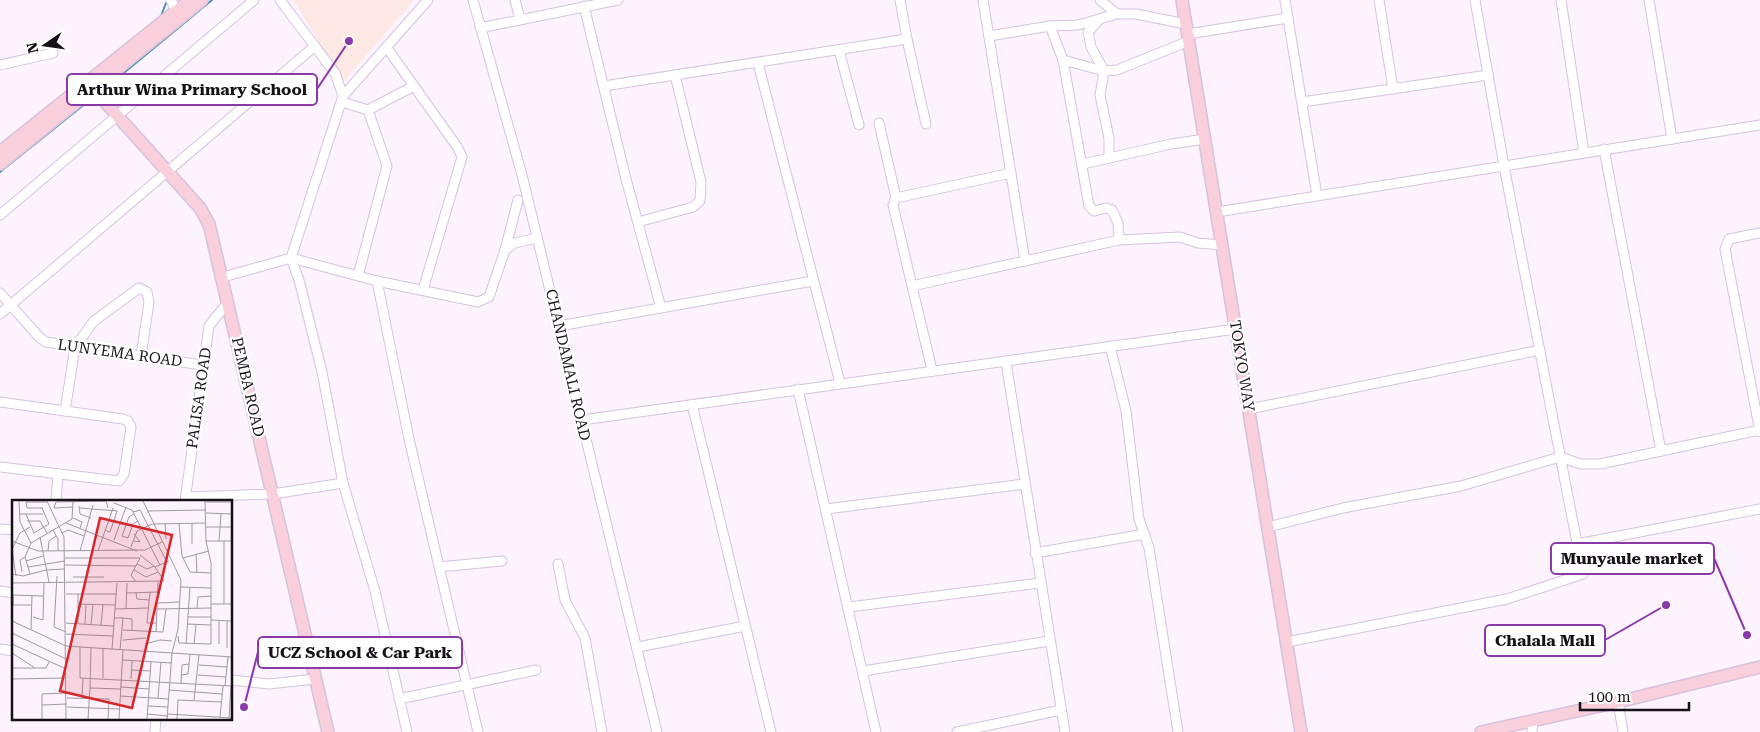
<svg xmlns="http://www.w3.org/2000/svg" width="1760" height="732" font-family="'Roboto Serif',serif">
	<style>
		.education { fill: #fde8e3 }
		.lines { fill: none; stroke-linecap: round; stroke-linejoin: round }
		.stream { stroke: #488fb0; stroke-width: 2 }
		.street-casing { stroke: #d6c2de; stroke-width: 11 }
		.secondary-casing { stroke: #d6c2de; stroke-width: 14 }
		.street { stroke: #fff; stroke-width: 9 }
		.secondary { stroke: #f8cfdb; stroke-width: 11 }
		.labels { text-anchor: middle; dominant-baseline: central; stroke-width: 4.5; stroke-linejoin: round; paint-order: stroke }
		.street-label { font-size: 15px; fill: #171019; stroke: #fff }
		.inset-road { fill: none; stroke: #a098a3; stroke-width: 1 }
		.view { fill: #d62828; fill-opacity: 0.15; stroke: #d62828; stroke-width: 2.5 }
		.inset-edge { fill: none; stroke: #171019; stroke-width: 2.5 }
		.leader { fill: none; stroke: #8b39a8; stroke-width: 2 }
		.callout-dot { fill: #8b39a8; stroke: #fff; stroke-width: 2 }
		.callout { fill: #fff; stroke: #8b39a8; stroke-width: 2 }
		.callout-label { font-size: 16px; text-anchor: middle; font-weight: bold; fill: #171019 }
	</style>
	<rect width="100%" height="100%" fill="#fcf3ff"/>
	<polygon class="education" points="293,0 414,0 344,81"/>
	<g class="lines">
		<g class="stream">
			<polyline points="161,16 166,3"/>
			<polyline points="109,98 106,92 108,86 212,0"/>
			<polyline points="0,172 86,103 93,101 102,106"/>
		</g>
		<defs>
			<g id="street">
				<polyline points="171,0 178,15"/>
				<polyline points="473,0 522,175 657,732"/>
				<polyline points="515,0 520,19"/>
				<polyline points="983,0 1025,261"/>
				<polyline points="1100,0 1117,14"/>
				<polyline points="1285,0 1317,196"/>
				<polyline points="1379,0 1393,89"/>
				<polyline points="1561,0 1584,153"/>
				<polyline points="1649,0 1672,139"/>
				<polyline points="584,6 626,179 661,308"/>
				<polyline points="1099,20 1088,32 1091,47 1104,71 1100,95 1109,138 1109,158"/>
				<polyline points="1050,26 1063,60 1089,206 1094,211 1106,208 1112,210 1118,223 1119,240"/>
				<polyline points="480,28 618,0"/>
				<polyline points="1188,34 1288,18"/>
				<polyline points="989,36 1050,26 1078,25 1117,14 1136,14 1186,24"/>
				<polyline points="907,39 926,124"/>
				<polyline points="387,48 458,148 462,157 423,290"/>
				<polyline points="839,50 859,125"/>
				<polyline points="1063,60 1104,71 1117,70 1189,41"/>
				<polyline points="758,63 840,383"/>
				<polyline points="0,65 53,53"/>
				<polyline points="604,86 907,39 900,0"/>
				<polyline points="343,96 428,0"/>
				<polyline points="342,102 368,110 387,166 358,276"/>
				<polyline points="1302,102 1488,75"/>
				<polyline points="368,110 414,86"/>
				<polyline points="879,123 896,198"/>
				<polyline points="1604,149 1661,451 1760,430"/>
				<polyline points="1083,164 1171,144 1205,139"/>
				<polyline points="1217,212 1760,125"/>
				<polyline points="0,215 254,0"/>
				<polyline points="638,222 693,207 700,201 701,182 675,75"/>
				<polyline points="1760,233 1729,239 1725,249 1760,432"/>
				<polyline points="505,250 518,200"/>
				<polyline points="291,258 299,280 322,372 343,483 375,591 407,732"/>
				<polyline points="291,258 377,281 478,302 489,297 505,250 515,243 537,238"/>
				<polyline points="223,277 291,258 343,96 335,73 280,0"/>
				<polyline points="377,281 409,439 478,732"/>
				<polyline points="912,286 893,205 896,198 1011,173"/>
				<polyline points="0,293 40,338 46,342 202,365"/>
				<polyline points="0,314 315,46"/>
				<polyline points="559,326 813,281"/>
				<polyline points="1110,346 1126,411 1139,519 1149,548 1178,732"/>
				<polyline points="1006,362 1065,732"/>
				<polyline points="932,370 912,286 1119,240 1180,237 1198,243 1222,245"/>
				<polyline points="798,389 876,732"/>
				<polyline points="0,402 123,419 128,421 131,427 124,474 119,481 0,467"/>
				<polyline points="692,404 771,732"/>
				<polyline points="1249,409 1540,350"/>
				<polyline points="65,411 75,347 94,321 139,288 147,292 149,302 141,356"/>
				<polyline points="582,420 1236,329"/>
				<polyline points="186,497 273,494 343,483"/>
				<polyline points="56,501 58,474"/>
				<polyline points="185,501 209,326 228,302"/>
				<polyline points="826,509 1025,484"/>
				<polyline points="1268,527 1343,508 1461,486 1560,457 1581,464 1600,464 1661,451"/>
				<polyline points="0,529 14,530"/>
				<polyline points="1577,544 1760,509"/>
				<polyline points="1035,553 1145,534"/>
				<polyline points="558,564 565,600 585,638 602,732"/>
				<polyline points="439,567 502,561"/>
				<polyline points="0,591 14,593"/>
				<polyline points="849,607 1040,583"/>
				<polyline points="1287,642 1507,599 1583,574 1504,166 1475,0"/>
				<polyline points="638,647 745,626"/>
				<polyline points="0,649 14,651"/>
				<polyline points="863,671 1049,641"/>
				<polyline points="231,680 269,684 315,679"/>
				<polyline points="399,699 536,670"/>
				<polyline points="1618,702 1623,732"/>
				<polyline points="155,732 156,718"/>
				<polyline points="957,732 1061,710"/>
				<polyline points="1532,732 1533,720"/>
			</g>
			<g id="secondary">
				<polyline points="1182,0 1301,732"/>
				<polyline points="88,83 200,208 209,224 328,732"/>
				<polyline points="0,152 190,0"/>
				<polyline points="0,164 202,0"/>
				<polyline points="1481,732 1618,702 1760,667"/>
			</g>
		</defs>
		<use href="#street" class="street-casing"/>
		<use href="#secondary" class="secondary-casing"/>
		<use href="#street" class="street"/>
		<use href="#secondary" class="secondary"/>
	</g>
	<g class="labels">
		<g class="street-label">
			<text transform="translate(120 353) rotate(8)">LUNYEMA ROAD</text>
			<text transform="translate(568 365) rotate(77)">CHANDAMALI ROAD</text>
			<text transform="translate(1242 366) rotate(81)">TOKYO WAY</text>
			<text transform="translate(248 387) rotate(77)">PEMBA ROAD</text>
			<text transform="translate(199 398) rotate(-82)">PALISA ROAD</text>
		</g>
	</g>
	<g transform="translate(12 500)">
		<rect width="220" height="220" fill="#fcf3ff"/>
		<path class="inset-road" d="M7,1L8,22L19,43M35,1L52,37L54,219M131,1L169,80L166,129L160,153M194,2H220M102,3L120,10L148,65M67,6L68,14L79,18M31,8H15L14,2H35M42,8L44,2L94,1L96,8M42,8L61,7M68,8L105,11L98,32L93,30M135,11L194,10M121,12L128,10L155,62M194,13L220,14M7,14H31M14,14L22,33L37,24L30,8M122,14L117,17L110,36L116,38L121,24L126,21M61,18L70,22L68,28M15,21H28L35,33M54,23L125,51M153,23L154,39M167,23L170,56L178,72L199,73M194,27H220M41,30L46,39V51M50,33L56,30L72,36M28,37L37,82M102,40L114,7M0,41L26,51L133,50L150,42M122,41L128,42L122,34M194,41H220M207,41L209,14M212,41V104M180,44V23M119,47L125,31L140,24L194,23M36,51L37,41L44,36M68,51L81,5M86,51L101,8M128,55L143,67L157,61M184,55L185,73M53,58H128M171,58L197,51M14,61L31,56M125,64L135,69L142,66M53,65L124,66M16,67L53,61M122,70L134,77L146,72M10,72L8,60L13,57M0,74L11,76L34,70L53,69M18,74L13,57L19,43L60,19L61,1M4,76L0,49L8,33L18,27M45,76L42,127L54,132M61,77H92M124,82L119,75L128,58M0,83L152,81L143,67M168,87L199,88M138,92L135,123H144M115,93L146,92M124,93L125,99L137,100M54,94H105M0,95L32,96M1,95V105H20M146,103L167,102M66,104L104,105M199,104H220M114,108L115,83M103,109L137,108M145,109L199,108M185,109L186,97L199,96M21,117L31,120L32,83M176,117H199M102,118H111L108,150M111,118L120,119V130M199,120L220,121M0,121L54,146L160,153M54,123L102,126M66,123V94M73,124L74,105M79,124L81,105M175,124L199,125M89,125L91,105M19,130L20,95M111,130L151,132L154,109M144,132L146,82M0,133L54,159M54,134L101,136M166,136L167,143L199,144V63L194,41L193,1M111,140L134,138M0,144L54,169M133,144L148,140L160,141M174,144L178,88M182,144L184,125M207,144V121M68,147V178L220,186M215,148V121M100,149L105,83M0,153L23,168M111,160L160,163M187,165L215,167M0,168H34L37,162M120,170L138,171M169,175L176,174L178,154M186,175L214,177M91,178V148M0,179L54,178M119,179L120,161M169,183L170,165L177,164M213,186L216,157M109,187L137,189M78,188L79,148M157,190L210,194M108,196L157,199M55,198L97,199L96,219M70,198L71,178M146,198L149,162M182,200L187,155M30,205L55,204M136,206L156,207M55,207L107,209M135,214L156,216M156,214L220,218M208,217L211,186M217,218L219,186M30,219V194L54,193M76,219L78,188L109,189M107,219L111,150M135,219L139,162M155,219L160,153L220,157M165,219L166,200L209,202"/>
		<path class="view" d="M88,18L160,35L120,208L48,191Z"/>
		<rect width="220" height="220" class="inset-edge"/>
	</g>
	<path class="leader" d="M349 41L317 89M1747 635L1714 558M1666 605L1605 640M244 707L258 652"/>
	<g class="callout-dot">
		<circle cx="349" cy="41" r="5"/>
		<circle cx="1747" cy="635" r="5"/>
		<circle cx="1666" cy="605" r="5"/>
		<circle cx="244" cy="707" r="5"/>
	</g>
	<g class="callout">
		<rect x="67" y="74" width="250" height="31" rx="5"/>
		<rect x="1551" y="543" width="163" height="31" rx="5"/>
		<rect x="1485" y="625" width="120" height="31" rx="5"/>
		<rect x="258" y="637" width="204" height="31" rx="5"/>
	</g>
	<g class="callout-label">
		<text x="192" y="95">Arthur Wina Primary School</text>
		<text x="1632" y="564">Munyaule market</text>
		<text x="1545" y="646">Chalala Mall</text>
		<text x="360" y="658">UCZ School &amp; Car Park</text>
	</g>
	<g transform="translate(45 45) rotate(257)" stroke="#ffffff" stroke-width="4" paint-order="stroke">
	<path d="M0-4L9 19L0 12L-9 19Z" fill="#171019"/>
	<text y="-8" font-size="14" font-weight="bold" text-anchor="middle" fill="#171019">N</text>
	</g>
	<path d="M1580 702v8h109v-8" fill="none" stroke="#171019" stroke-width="2.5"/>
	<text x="1588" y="702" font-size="15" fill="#171019" stroke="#ffffff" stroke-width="4" paint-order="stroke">100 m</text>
</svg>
